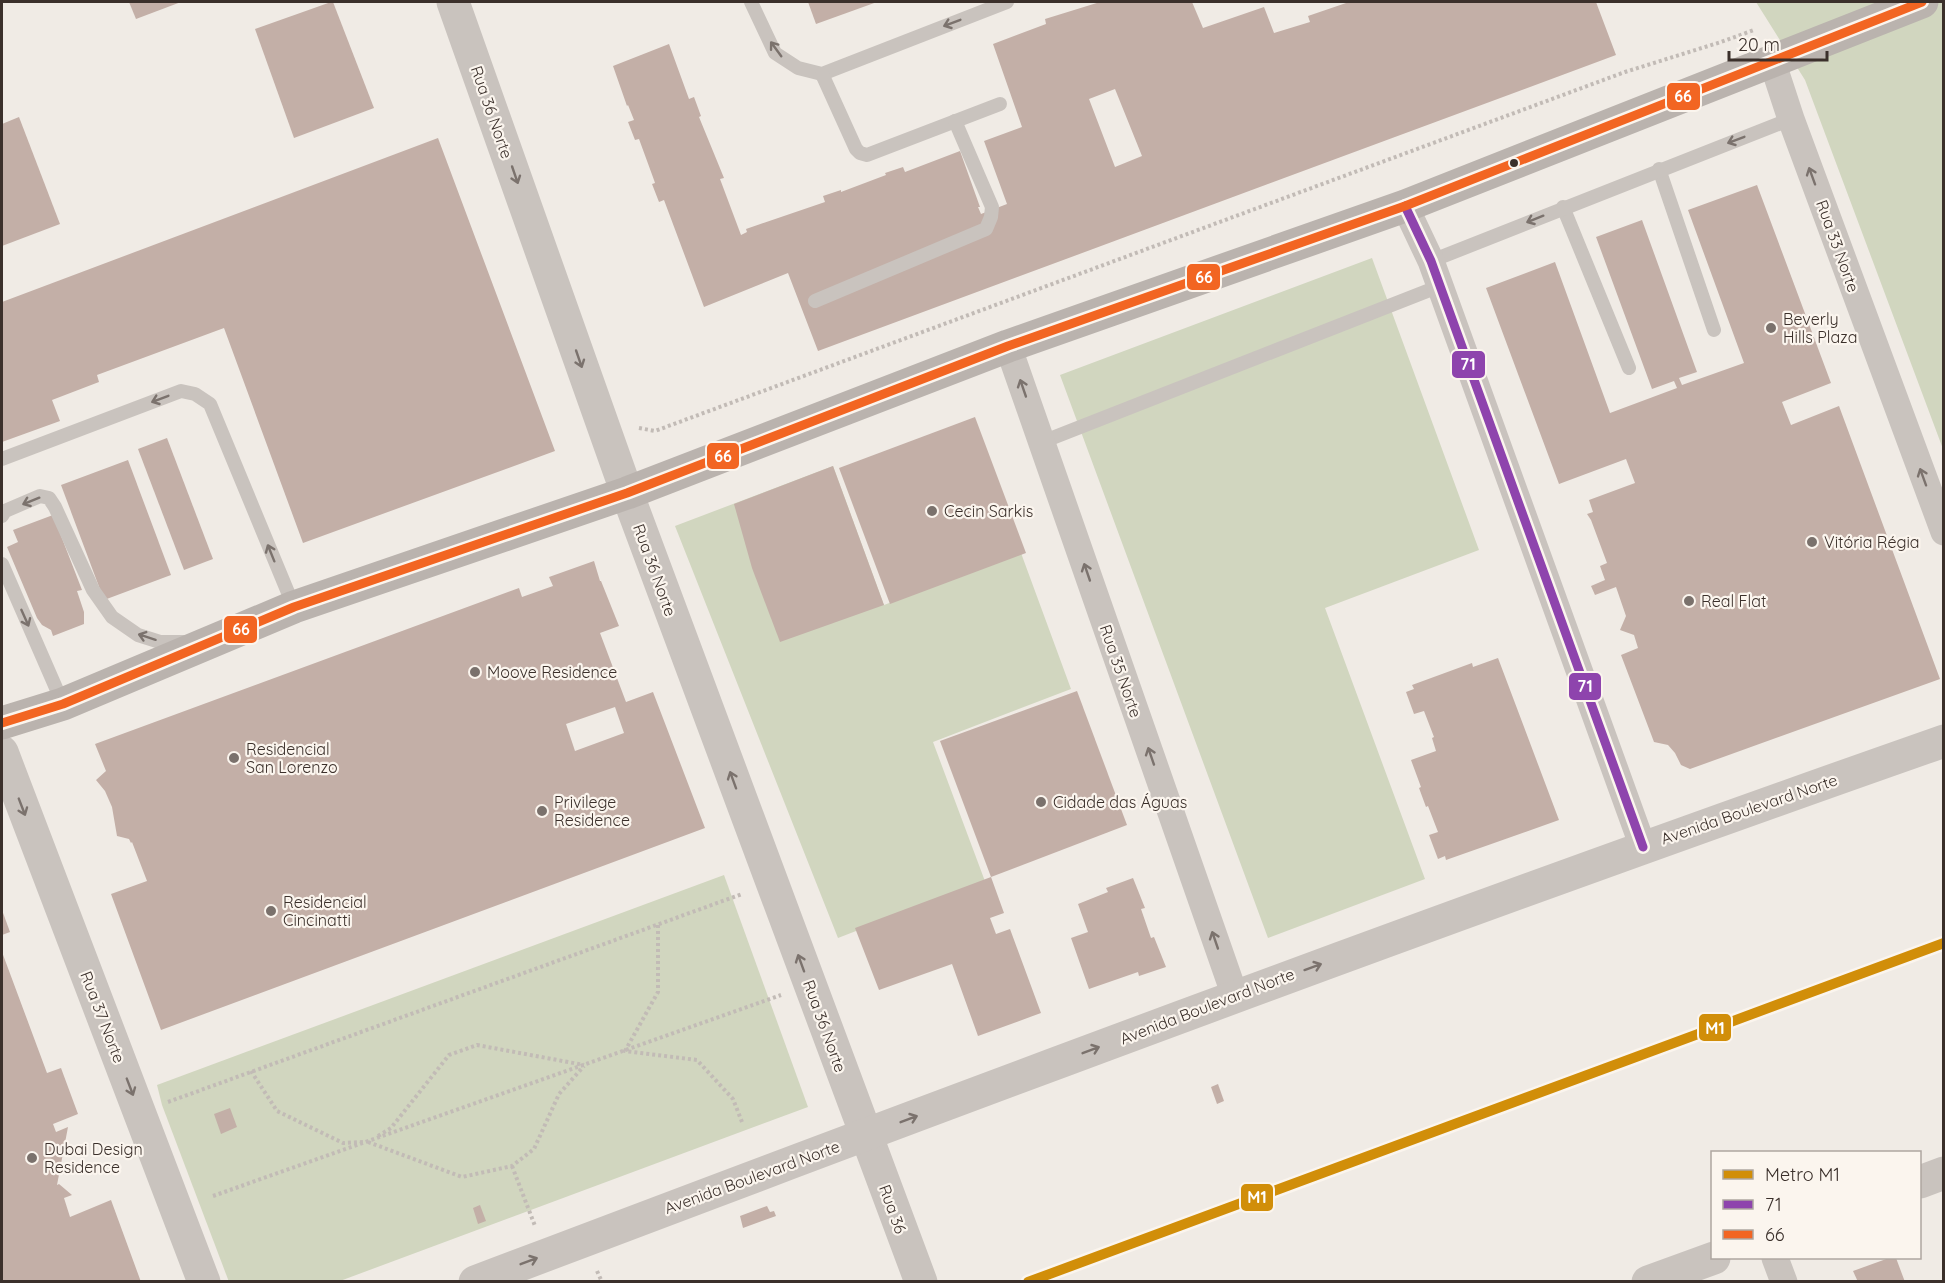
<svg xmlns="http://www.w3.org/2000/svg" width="1945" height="1283" font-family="Quicksand,sans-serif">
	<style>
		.green { fill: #d1d6bf }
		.building { fill: #c3afa7; fill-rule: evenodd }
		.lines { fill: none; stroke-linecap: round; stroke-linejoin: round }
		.path { stroke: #c2bbb6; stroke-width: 4; stroke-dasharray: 3 3; stroke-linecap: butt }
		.service { stroke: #c9c3be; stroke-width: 14 }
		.minor { stroke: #c9c3be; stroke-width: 27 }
		.tertiary { stroke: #c9c3be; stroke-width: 33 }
		.secondary { stroke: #bab3ae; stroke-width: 33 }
		.bus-1-casing { stroke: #fbf5ee; stroke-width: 14 }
		.bus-2-casing { stroke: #fbf5ee; stroke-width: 14 }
		.bus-1 { stroke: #8e44ad; stroke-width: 9 }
		.bus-2 { stroke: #f26522; stroke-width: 9 }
		.metro-1-casing { stroke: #fbf5ee; stroke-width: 15 }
		.metro-1 { stroke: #d18e09; stroke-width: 10 }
		.oneway { stroke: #7b726d }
		.bus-dot { fill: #3b302b; stroke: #fbf5ee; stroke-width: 2 }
		.poi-dot { fill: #7a716c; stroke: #fbf5ee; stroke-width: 2 }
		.labels { text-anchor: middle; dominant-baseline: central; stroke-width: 4.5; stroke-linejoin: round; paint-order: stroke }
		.street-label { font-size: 16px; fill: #3b302b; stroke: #fbf5ee }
		.poi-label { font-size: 16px; fill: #3b302b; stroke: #fbf5ee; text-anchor: start }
		.line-badge { stroke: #fbf5ee; stroke-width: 2 }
		.badge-label { font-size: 16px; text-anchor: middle; font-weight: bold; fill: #fff }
	</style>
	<rect width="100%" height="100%" fill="#f0ebe5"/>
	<g class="green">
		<polygon points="1756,2 1943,2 1943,449 1805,80"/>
		<polygon points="1372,258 1479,550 1325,608 1425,879 1268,938 1060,375"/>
		<polygon points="833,466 884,605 1021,553 1071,689 933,742 989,892 977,884 838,938 675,526"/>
		<polygon points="724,875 808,1107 340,1281 229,1282 162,1105 157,1085"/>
	</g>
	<g class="building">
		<polygon points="129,2 181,2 136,19"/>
		<polygon points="331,2 333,2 374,108 294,138 255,29"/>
		<polygon points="808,2 877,2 816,24"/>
		<path d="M1100,2H1192L1203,28L1264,7L1274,33L1310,22L1308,16L1349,2H1596L1616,55L818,351L788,273L704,307L664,200L659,202L652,184L655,183L654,180L639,139L635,140L628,122L634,120L628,105L627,106L613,66L669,44L689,99L694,97L701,116L699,117L724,178L720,179L741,235L747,232L746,229L825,202L823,196L841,190V192L886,175L885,173L903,167L905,172L960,151L980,207H978L981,214L1007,204L984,141L1022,127L993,44L1046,24L1045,19ZM1115,89L1142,156L1115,167L1089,99Z"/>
		<polygon points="19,117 60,224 2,246 2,124"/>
		<polygon points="438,138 555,451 303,543 224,328 97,375 99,382 52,400 60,421 2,442 2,302"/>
		<polygon points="1757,185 1831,383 1782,402 1791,425 1839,406 1940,679 1690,769 1681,765 1675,753 1668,745 1654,742 1621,655 1638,648 1634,635 1620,630 1626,616 1616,587 1595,595 1591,586 1605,580 1600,566 1607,563 1591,520 1587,514 1593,512 1589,500 1635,483 1626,459 1559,484 1486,288 1555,262 1610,413 1677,388 1674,381 1652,389 1596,237 1642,220 1697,372 1679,378 1682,385 1744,363 1688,210"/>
		<polygon points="975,417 1026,553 890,604 839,468"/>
		<polygon points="167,438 213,559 184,570 138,449"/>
		<polygon points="128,460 171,575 104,600 61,485"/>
		<polygon points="833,466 884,605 780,642 752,568 734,504"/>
		<polygon points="53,515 82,590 77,591 84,612 84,624 53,636 51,630 42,625 37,618 7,547 18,542 13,530"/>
		<path d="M594,561L600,581H601L619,626L600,633L626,702L653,692L705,828L161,1030L111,894L147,881L132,842L131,843L129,839L117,836L112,807L105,791L96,780L106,771L95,744L519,588L522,597L553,586L549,577ZM615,707L624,733L575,751L566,724Z"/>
		<polygon points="1498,658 1559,820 1446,860 1445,856 1438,859 1429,835 1438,832 1428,806 1426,807 1419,788 1421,787 1411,760 1436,751 1432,738 1434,737 1424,711 1414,714 1406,692 1414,689 1412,685 1472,663 1473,667"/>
		<polygon points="1077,691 1127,825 991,877 940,741"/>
		<polygon points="991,877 1004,913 990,918 996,934 1010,929 1041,1013 978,1036 952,964 879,990 855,928"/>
		<polygon points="1133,878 1145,908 1141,909 1151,938 1154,937 1166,967 1139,976 1138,972 1089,989 1071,938 1088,932 1078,904 1108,892 1106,888"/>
		<polygon points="2,910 10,932 2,935"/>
		<polygon points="2,952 47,1073 61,1068 78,1114 53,1124 56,1132 68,1127 57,1185 59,1184 72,1195 64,1198 70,1217 111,1200 141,1282 2,1282"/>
		<polygon points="1218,1084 1224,1101 1217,1104 1211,1087"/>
		<polygon points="230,1108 237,1127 221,1134 214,1114"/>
		<polygon points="480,1205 486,1221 478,1224 473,1208"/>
		<polygon points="767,1206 770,1212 774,1211 776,1216 743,1228 740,1216"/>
		<polygon points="1889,1258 1896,1258 1905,1282 1858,1282 1853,1271"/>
	</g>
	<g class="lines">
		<g class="path">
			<polyline points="639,428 655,431 1625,72 1721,42 1754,30"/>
			<polyline points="658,925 658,992 625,1051 697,1060 733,1099 742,1122"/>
			<polyline points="251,1071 277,1111 343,1143 363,1142"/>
			<polyline points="168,1102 742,894"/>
			<polyline points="378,1136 391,1128 449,1055 477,1045 584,1065"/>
			<polyline points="368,1142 462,1177 512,1166 534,1149 559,1094 584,1066"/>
			<polyline points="512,1166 535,1226"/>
			<polyline points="213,1196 781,995"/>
			<polyline points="597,1271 602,1282"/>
		</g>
		<g class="service">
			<polyline points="751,2 775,53 798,68 822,74 1007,2"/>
			<polyline points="822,74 856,149 860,153 867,155 1000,104"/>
			<polyline points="1659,169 1714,330"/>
			<polyline points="1563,207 1629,368"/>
			<polyline points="1431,261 1791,119"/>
			<polyline points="815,301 986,229 991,217 992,207 955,121"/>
			<polyline points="1042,442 1440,286"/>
			<polyline points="2,459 181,391 195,394 210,404 294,607"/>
			<polyline points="2,516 5,511 40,496 49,498 55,507 93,590 112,617 138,635 160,642 184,642"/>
			<polyline points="2,564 63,704"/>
		</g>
		<g class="minor">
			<polyline points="1772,61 1791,119 1944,532"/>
			<polyline points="1405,206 1431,261 1643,847"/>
			<polyline points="1008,346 1235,996"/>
			<polyline points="1775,1258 1784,1282"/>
		</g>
		<g class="tertiary">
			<polyline points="453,2 627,493 921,1282"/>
			<polyline points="2,752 204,1282"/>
			<polyline points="1920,1182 1944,1173"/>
			<path d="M475,1282C963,1097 1451,914 1944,741"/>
			<polyline points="1648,1282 1714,1258"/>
		</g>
		<polyline class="secondary" points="2,723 63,704 294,607 627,493 1008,346 1405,206 1922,2"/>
		<defs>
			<polyline id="bus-1" points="1405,206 1431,261 1643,847"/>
			<polyline id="bus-2" points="2,723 63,704 294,607 627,493 1008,346 1405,206 1922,2"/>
		</defs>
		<use href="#bus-1" class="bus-1-casing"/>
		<use href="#bus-2" class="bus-2-casing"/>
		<use href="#bus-1" class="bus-1"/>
		<use href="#bus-2" class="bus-2"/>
		<defs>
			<polyline id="metro-1" points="1028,1282 1944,943"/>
		</defs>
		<use href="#metro-1" class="metro-1-casing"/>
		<use href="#metro-1" class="metro-1"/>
	</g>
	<defs><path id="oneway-shaft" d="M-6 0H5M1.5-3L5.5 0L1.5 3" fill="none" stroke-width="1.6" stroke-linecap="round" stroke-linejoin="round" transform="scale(1.5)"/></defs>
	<g class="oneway">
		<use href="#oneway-shaft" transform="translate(952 23) rotate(159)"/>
		<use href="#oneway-shaft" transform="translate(776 49) rotate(-126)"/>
		<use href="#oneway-shaft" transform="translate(1736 140) rotate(159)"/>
		<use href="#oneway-shaft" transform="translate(515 175) rotate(71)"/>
		<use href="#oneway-shaft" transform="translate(1812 176) rotate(-110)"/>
		<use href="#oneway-shaft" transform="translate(1535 219) rotate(158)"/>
		<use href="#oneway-shaft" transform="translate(579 359) rotate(71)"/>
		<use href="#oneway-shaft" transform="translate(1023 388) rotate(-109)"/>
		<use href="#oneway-shaft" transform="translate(160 399) rotate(159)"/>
		<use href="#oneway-shaft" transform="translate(1923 477) rotate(-110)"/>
		<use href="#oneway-shaft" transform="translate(31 501) rotate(158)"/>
		<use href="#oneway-shaft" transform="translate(271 553) rotate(-112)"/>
		<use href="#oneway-shaft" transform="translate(1087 572) rotate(-109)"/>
		<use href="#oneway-shaft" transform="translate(25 618) rotate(66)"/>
		<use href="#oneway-shaft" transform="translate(147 637) rotate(-162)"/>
		<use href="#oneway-shaft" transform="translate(1151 756) rotate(-109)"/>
		<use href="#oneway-shaft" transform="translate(733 780) rotate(-110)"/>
		<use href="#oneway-shaft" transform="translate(22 807) rotate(69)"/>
		<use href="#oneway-shaft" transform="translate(1215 940) rotate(-109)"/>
		<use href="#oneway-shaft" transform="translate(801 963) rotate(-110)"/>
		<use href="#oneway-shaft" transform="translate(1313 967) rotate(-20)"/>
		<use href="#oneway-shaft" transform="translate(1091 1050) rotate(-21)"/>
		<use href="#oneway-shaft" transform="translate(130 1087) rotate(69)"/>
		<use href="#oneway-shaft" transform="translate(909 1119) rotate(-21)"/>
		<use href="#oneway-shaft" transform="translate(529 1261) rotate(-21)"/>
	</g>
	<circle class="bus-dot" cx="1514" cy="163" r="5"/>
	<g class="poi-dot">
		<circle cx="1771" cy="328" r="6"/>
		<circle cx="932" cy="511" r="6"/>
		<circle cx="1812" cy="542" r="6"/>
		<circle cx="1689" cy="601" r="6"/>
		<circle cx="475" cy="672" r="6"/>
		<circle cx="234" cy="758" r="6"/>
		<circle cx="1041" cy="802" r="6"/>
		<circle cx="542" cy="811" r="6"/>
		<circle cx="271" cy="911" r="6"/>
		<circle cx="32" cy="1158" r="6"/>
	</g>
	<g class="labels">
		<g class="street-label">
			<text transform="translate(492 112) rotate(71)">Rua 36 Norte</text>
			<text transform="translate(1838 246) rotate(70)">Rua 33 Norte</text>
			<text transform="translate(655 570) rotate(70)">Rua 36 Norte</text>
			<text transform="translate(1121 671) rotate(71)">Rua 35 Norte</text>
			<text transform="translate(1749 809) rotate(-19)">Avenida Boulevard Norte</text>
			<text transform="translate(1207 1006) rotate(-21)">Avenida Boulevard Norte</text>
			<text transform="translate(103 1017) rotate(69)">Rua 37 Norte</text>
			<text transform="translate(825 1026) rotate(70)">Rua 36 Norte</text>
			<text transform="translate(752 1177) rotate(-20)">Avenida Boulevard Norte</text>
			<text transform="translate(893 1209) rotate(70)">Rua 36</text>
		</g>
		<g class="poi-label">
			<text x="1783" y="319">Beverly<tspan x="1783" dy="18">Hills Plaza</tspan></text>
			<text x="944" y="511">Cecin Sarkis</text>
			<text x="1824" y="542">Vitória Régia</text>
			<text x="1701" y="601">Real Flat</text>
			<text x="487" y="672">Moove Residence</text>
			<text x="246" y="749">Residencial<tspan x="246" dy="18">San Lorenzo</tspan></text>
			<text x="554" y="802">Privilege<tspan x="554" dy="18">Residence</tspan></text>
			<text x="1053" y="802">Cidade das Águas</text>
			<text x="283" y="902">Residencial<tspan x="283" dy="18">Cincinatti</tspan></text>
			<text x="44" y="1149">Dubai Design<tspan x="44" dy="18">Residence</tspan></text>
		</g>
	</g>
	<g class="line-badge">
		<rect x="1666" y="82" width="35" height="29" rx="6" fill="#f26522"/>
		<rect x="1186" y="263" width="35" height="28" rx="6" fill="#f26522"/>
		<rect x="1451" y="350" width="35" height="29" rx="6" fill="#8e44ad"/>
		<rect x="706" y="442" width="34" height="28" rx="6" fill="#f26522"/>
		<rect x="223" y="615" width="35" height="29" rx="6" fill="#f26522"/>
		<rect x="1568" y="672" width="34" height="29" rx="6" fill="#8e44ad"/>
		<rect x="1698" y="1013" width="34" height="29" rx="6" fill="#d18e09"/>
		<rect x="1240" y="1183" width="34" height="29" rx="6" fill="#d18e09"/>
	</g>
	<g class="badge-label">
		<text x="1683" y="102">66</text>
		<text x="1204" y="283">66</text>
		<text x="1468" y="370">71</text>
		<text x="723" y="462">66</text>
		<text x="241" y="635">66</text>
		<text x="1585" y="692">71</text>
		<text x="1715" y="1034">M1</text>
		<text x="1257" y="1203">M1</text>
	</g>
	<rect width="1945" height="1283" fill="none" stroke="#3b302b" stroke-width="6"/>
	<rect x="1711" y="1151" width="210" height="108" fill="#fbf5ee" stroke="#aea6a0" stroke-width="1.5"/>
	<rect x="1723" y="1170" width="30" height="9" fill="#d18e09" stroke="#aea6a0" stroke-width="1.5"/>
	<text x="1765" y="1181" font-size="18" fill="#3b302b">Metro M1</text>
	<rect x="1723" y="1200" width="30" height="9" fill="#8e44ad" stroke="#aea6a0" stroke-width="1.5"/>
	<text x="1765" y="1211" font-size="18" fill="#3b302b">71</text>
	<rect x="1723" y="1230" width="30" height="9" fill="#f26522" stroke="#aea6a0" stroke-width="1.5"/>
	<text x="1765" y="1241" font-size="18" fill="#3b302b">66</text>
	<path d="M1729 51v9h98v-9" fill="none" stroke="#3b302b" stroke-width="3"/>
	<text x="1738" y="51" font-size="18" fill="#3b302b" stroke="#fbf5ee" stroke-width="4.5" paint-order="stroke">20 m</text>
</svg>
